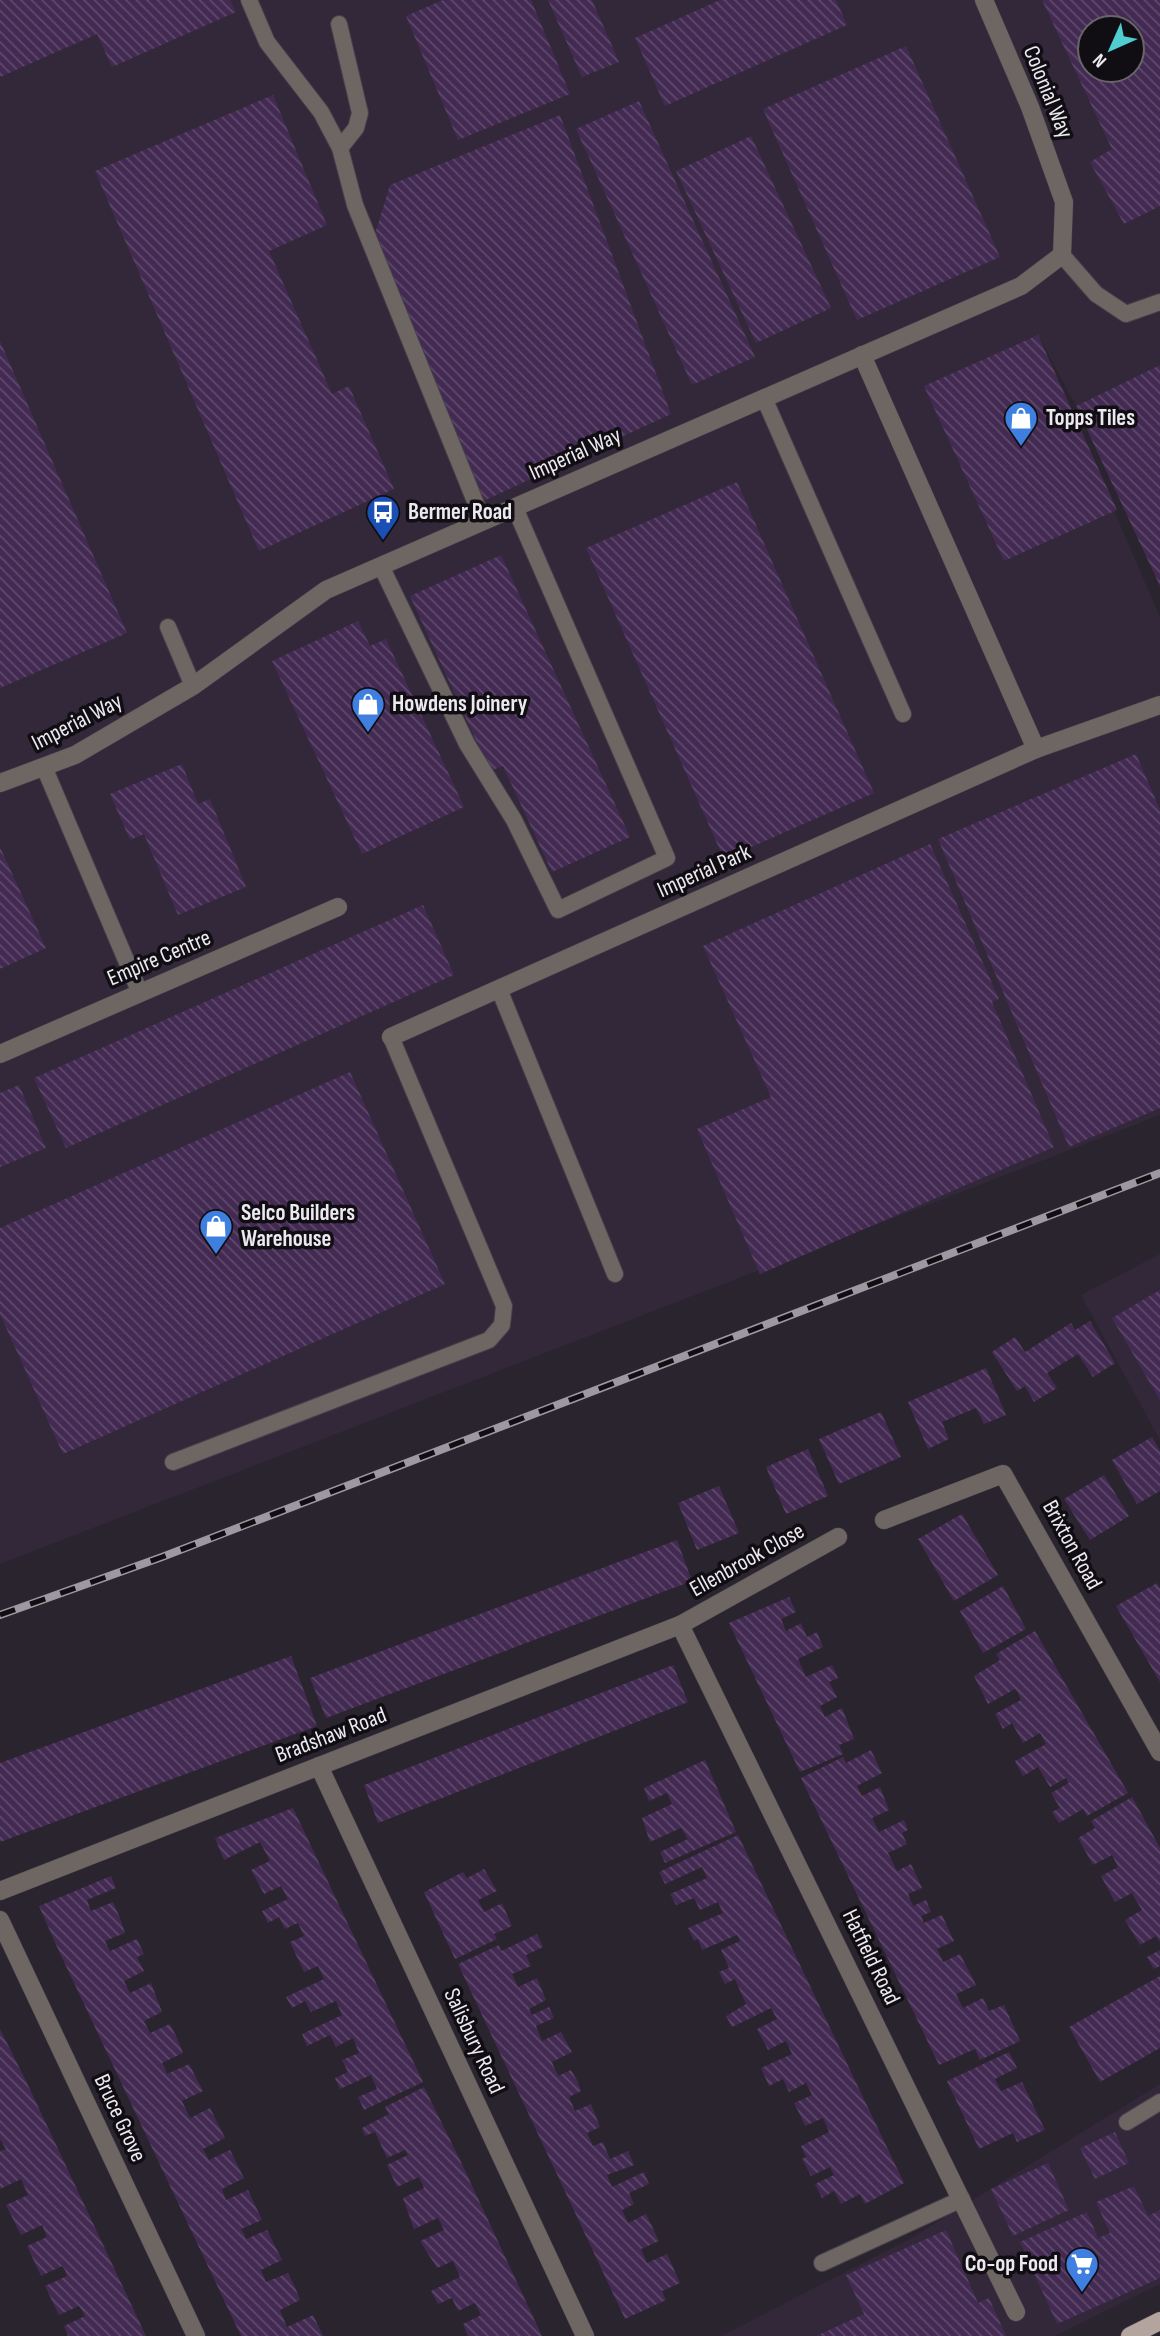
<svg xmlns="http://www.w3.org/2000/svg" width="1160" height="2336" font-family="'Sofia Sans Condensed',sans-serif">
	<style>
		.built { fill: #322839; fill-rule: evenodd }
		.building { fill: url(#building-back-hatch); fill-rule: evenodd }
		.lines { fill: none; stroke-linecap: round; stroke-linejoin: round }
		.lane-casing { stroke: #45404a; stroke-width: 18 }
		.street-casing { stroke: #45404a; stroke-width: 19 }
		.primary-casing { stroke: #45404a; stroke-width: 19 }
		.lane { stroke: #6d6662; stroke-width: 16 }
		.street { stroke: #6d6662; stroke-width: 18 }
		.primary { stroke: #b3a59e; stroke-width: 18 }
		.rail-casing { stroke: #9d98a1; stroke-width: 8 }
		.rail { stroke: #110e13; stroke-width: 5; stroke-dasharray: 16; stroke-linecap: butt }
		.labels { text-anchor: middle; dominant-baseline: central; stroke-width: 7; stroke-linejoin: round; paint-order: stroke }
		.street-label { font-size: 23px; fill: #ede9f0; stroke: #110e13 }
		.poi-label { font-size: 23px; font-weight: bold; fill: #ede9f0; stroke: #110e13; text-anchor: start }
	</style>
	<defs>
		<pattern id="building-back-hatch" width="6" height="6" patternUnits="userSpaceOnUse" patternTransform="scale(1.75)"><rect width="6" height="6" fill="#432a52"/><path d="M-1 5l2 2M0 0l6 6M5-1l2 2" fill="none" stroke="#5e496b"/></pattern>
	</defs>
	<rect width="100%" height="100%" fill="#2a242f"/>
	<g class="built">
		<path d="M0,0H1160V365L1076,406L1039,337L1160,617V1115L0,1564ZM1090,28H1132V70H1090Z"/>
		<polygon points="1160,1254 1160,1440 1081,1295"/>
		<polygon points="1160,2084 1160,2284 1055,2336 721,2336 910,2239"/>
	</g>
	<g class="building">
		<polygon points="0,0 230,0 236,12 112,67 97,34 0,77"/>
		<polygon points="443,0 531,0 570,94 458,140 406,16"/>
		<polygon points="548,0 592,0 619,62 582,77"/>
		<polygon points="720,0 836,0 847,25 665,106 635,38"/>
		<path d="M1042,0H1160V206L1124,224L1090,162L1112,149ZM1090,28H1132V70H1090Z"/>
		<polygon points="906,46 1000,257 857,320 763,109"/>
		<polygon points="273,95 327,225 269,251 332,394 349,386 394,489 259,551 95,171"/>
		<polygon points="639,101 755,357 692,385 576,129"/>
		<polygon points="560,115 671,414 479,503 375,234 390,185"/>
		<polygon points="751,136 831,308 756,343 676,171"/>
		<polygon points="1038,335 1117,510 1004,561 924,386"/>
		<polygon points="0,341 127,633 0,688"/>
		<polygon points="1160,365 1160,586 1076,406"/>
		<polygon points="737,482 874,793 724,859 586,548"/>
		<polygon points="501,555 630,837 552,872 503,766 490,771 410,596"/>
		<polygon points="358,621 370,646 386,639 464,807 362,854 272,661"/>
		<polygon points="1136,754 1160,810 1160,1108 1069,1147 938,839"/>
		<polygon points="182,764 198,804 210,799 246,887 178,915 144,834 130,840 110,794"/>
		<polygon points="930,844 999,999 992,1002 1054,1147 760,1274 697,1129 771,1097 703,946"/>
		<polygon points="0,847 46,948 0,969"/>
		<polygon points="423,905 454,975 66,1148 34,1078"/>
		<polygon points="350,1072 445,1284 63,1454 0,1314 0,1228"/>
		<polygon points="19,1085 46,1148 0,1167 0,1093"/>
		<polygon points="1160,1290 1160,1400 1112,1318"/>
		<polygon points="1090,1321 1115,1363 1093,1377 1078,1354 1047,1373 1057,1388 1034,1402 1025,1386 1017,1391 992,1352 1015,1337 1025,1352 1071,1323 1075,1330"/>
		<polygon points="986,1368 1006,1415 984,1424 976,1408 942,1422 949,1439 928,1449 908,1402"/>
		<polygon points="881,1412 901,1457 839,1484 819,1439"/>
		<polygon points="1152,1437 1160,1451 1160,1491 1137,1504 1112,1460"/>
		<polygon points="808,1449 828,1496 786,1514 766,1467"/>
		<polygon points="1104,1475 1129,1516 1090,1540 1064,1499"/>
		<polygon points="719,1486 739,1533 697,1550 678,1503"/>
		<polygon points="962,1514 998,1575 954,1601 918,1539"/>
		<polygon points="677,1540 692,1581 326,1718 310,1678"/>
		<polygon points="1157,1583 1160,1588 1160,1682 1116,1606"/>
		<polygon points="1003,1586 1026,1629 983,1653 960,1611"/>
		<polygon points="789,1597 796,1612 781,1619 786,1631 801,1623 807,1637 817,1632 823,1647 798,1659 806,1677 832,1665 838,1678 829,1682 837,1697 820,1706 825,1717 842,1708 854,1739 839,1745 843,1754 800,1772 729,1623"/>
		<polygon points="1035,1631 1128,1793 1087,1816 1083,1809 1059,1823 1052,1812 1060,1808 1051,1793 1069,1783 1066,1778 1050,1787 1038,1767 1023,1776 1015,1761 1046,1744 1040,1733 1023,1743 1012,1723 1003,1729 995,1714 1021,1700 1018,1693 1015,1689 988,1704 974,1676 1000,1660 996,1654"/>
		<polygon points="291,1656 317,1726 0,1842 0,1763"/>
		<polygon points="673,1665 688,1702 378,1823 364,1785"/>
		<polygon points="871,1750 882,1773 857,1786 862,1796 880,1787 889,1810 872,1818 879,1832 904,1820 908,1830 902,1833 907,1844 888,1853 897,1871 911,1864 922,1888 908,1894 913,1906 926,1900 931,1912 921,1916 924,1923 942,1915 954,1941 937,1949 943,1962 960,1954 976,1985 956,1994 963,2008 983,1998 989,2011 1004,2005 1020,2041 980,2060 975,2049 939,2065 801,1778 843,1757 846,1763"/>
		<polygon points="705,1760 736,1832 665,1863 660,1852 688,1839 681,1828 650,1842 642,1818 672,1804 667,1793 649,1801 644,1788"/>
		<polygon points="1132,1797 1160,1848 1160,1942 1156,1936 1140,1945 1125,1920 1142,1910 1135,1899 1132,1893 1115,1902 1101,1876 1118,1867 1112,1855 1093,1865 1078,1838 1095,1828 1091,1821"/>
		<polygon points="293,1808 423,2082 364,2110 358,2097 377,2089 371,2075 340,2089 335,2078 348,2072 342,2060 359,2053 353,2038 336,2047 330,2035 307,2046 302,2034 342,2015 336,2001 311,2012 305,2001 292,2008 286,1997 324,1979 318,1966 304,1972 290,1942 304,1936 298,1923 285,1929 279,1917 268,1923 262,1911 288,1899 281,1886 264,1894 251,1870 270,1861 260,1842 224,1860 215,1838"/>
		<polygon points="738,1835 904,2183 865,2204 860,2194 841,2204 834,2191 822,2198 815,2184 834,2175 830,2167 811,2176 802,2159 806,2157 801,2146 829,2132 823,2118 805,2126 800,2115 794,2103 812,2095 806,2083 789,2092 783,2079 769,2086 761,2068 792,2054 786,2041 768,2050 757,2029 777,2019 771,2008 732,2027 726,2016 746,2004 735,1979 725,1984 719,1972 729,1968 721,1950 740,1941 737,1935 702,1950 698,1939 694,1941 688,1928 723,1913 718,1902 700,1910 694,1898 676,1905 670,1894 707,1878 702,1867 665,1884 659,1872"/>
		<polygon points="484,1869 497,1891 478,1900 484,1912 502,1903 512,1926 494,1934 497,1939 455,1959 424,1892 463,1872 467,1878"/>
		<polygon points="111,1876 116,1888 87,1900 91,1911 113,1902 120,1918 125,1933 105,1941 110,1951 137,1939 144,1954 137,1957 144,1971 124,1981 130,1993 151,1983 162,2012 144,2021 150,2033 170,2024 177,2038 183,2053 162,2063 165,2068 167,2074 189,2064 203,2091 182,2101 190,2118 210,2108 225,2138 203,2149 209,2160 230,2150 244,2178 222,2189 226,2200 248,2190 262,2220 241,2229 244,2234 246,2239 267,2230 282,2260 261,2270 266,2282 288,2273 295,2287 300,2300 280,2310 287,2327 313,2315 323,2336 241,2336 57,1947 39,1906"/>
		<polygon points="537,1934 543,1947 526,1955 531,1966 512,1974 518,1987 537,1978 546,2000 529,2009 532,2015 549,2007 554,2018 536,2026 542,2041 561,2032 572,2052 552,2062 558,2076 571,2070 578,2082 581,2091 569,2097 575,2111 591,2104 600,2127 587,2133 593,2146 603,2142 610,2159 628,2151 634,2165 607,2175 612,2187 644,2172 649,2184 629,2193 634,2204 622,2210 628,2223 646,2214 659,2241 641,2249 647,2263 667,2254 680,2283 662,2291 666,2300 625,2319 458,1964 499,1945 501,1951"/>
		<polygon points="1160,1950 1160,1966 1154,1969 1147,1957"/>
		<polygon points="1160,1976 1160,2048 1100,2082 1069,2027"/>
		<polygon points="0,2029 27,2083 146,2336 68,2336 64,2326 85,2316 79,2306 59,2315 45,2286 67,2276 65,2270 62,2266 41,2276 27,2246 47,2237 42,2225 21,2235 6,2205 28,2195 21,2179 0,2189 0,2151 6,2149 0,2139"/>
		<polygon points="1009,2052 1017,2068 995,2079 1001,2091 1022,2082 1045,2130 1017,2142 1013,2133 979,2149 947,2081"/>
		<polygon points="424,2087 461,2162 542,2336 468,2336 463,2324 481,2315 475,2303 458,2311 452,2298 438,2304 431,2291 460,2277 453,2261 437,2268 420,2241 444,2230 438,2218 414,2229 403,2198 424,2188 419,2177 397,2187 387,2165 408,2155 405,2150 387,2158 375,2132 365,2136 362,2128 389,2114 385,2107"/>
		<polygon points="1115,2132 1129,2163 1095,2179 1080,2148"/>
		<polygon points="1048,2163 1069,2210 1013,2236 991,2189"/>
		<polygon points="1134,2186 1148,2216 1160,2210 1160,2278 1057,2324 1020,2242 1087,2212 1098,2238 1110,2233 1096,2202"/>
		<polygon points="946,2230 978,2303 989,2298 1006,2336 816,2336 864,2314 846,2275"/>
	</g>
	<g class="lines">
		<defs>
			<g id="lane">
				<polyline points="249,0 267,42 321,112 340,148 355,205 483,521"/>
				<polyline points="339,24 360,113 356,128 340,148"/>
				<polyline points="1062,255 1096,294 1126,314 1160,302"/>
				<polyline points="764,398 903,714"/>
				<polyline points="381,566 467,744 514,820 558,910 667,858 515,508"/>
				<polyline points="168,627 193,686"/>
				<polyline points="44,767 140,993"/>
				<polyline points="499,989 615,1274"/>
				<polyline points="173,1462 489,1340 502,1325 504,1306 391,1037"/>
				<polyline points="1127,2122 1160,2102"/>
				<polyline points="822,2263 962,2199"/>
			</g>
			<g id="street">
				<polyline points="862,355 1036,749"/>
				<polyline points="0,783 75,755 193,686 326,590 1021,286 1062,255 1064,202 1030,107 984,0"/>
				<polyline points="391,1037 1036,749 1160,705"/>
				<polyline points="0,1054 338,907"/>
				<polyline points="884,1520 1003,1474 1160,1752"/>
				<polyline points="680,1625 1016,2312"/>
				<polyline points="319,1766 585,2336"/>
				<polyline points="0,1891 680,1625 838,1537"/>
				<polyline points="0,1920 196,2336"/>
			</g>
			<polyline id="primary" points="1130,2336 1160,2321"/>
		</defs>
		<use href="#lane" class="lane-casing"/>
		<use href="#street" class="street-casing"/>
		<use href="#primary" class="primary-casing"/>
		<use href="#lane" class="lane"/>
		<use href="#street" class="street"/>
		<use href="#primary" class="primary"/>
		<defs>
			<polyline id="rail" points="0,1615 162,1557 1160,1173"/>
		</defs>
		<use href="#rail" class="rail-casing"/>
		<use href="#rail" class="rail"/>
	</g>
	<defs>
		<symbol id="shop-pin" viewBox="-11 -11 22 30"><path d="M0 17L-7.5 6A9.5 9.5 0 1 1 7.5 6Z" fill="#3f7fe0" stroke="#110e13"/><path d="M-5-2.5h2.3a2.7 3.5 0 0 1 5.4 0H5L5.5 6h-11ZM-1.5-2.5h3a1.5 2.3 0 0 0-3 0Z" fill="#fff"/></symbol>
		<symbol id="bus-pin" viewBox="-11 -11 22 30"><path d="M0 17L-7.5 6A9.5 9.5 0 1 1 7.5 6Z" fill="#1a4fb4" stroke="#110e13"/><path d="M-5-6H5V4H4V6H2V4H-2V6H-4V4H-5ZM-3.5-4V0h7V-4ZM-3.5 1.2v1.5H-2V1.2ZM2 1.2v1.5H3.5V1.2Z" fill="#fff"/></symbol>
		<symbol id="supermarket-pin" viewBox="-11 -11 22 30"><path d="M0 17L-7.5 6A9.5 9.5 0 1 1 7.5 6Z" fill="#3f7fe0" stroke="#110e13"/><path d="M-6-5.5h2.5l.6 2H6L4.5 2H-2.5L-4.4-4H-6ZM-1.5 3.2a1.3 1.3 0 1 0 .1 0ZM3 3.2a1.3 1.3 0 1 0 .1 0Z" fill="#fff"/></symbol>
	</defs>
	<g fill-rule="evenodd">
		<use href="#shop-pin" x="1002" y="399" width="38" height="52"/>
		<use href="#bus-pin" x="364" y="493" width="38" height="52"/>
		<use href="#shop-pin" x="349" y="685" width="38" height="52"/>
		<use href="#shop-pin" x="197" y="1207" width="38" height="52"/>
		<use href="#supermarket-pin" x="1063" y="2245" width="38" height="52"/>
	</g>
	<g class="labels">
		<g class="street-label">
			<text transform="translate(1048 92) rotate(68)">Colonial Way</text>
			<text transform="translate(575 454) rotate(-24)">Imperial Way</text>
			<text transform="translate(77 722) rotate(-27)">Imperial Way</text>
			<text transform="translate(704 871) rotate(-24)">Imperial Park</text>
			<text transform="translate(159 958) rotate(-23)">Empire Centre</text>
			<text transform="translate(1072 1545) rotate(61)">Brixton Road</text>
			<text transform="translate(747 1560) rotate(-29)">Ellenbrook Close</text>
			<text transform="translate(331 1735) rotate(-21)">Bradshaw Road</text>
			<text transform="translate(871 1957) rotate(64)">Hatfield Road</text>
			<text transform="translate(474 2041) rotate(65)">Salisbury Road</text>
			<text transform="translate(120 2118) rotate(65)">Bruce Grove</text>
		</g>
		<g class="poi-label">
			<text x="1046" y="418">Topps Tiles</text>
			<text x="408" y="512">Bermer Road</text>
			<text x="392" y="704">Howdens Joinery</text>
			<text x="241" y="1213">Selco Builders<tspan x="241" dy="26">Warehouse</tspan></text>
			<text x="1058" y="2264" text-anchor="end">Co-op Food</text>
		</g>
	</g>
	<g transform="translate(1111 49) rotate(225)"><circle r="33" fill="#110e13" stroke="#69666b" stroke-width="2"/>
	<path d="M0-5L12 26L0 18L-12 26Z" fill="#51ccd1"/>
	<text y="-10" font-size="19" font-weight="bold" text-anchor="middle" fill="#ede9f0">N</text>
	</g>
</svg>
